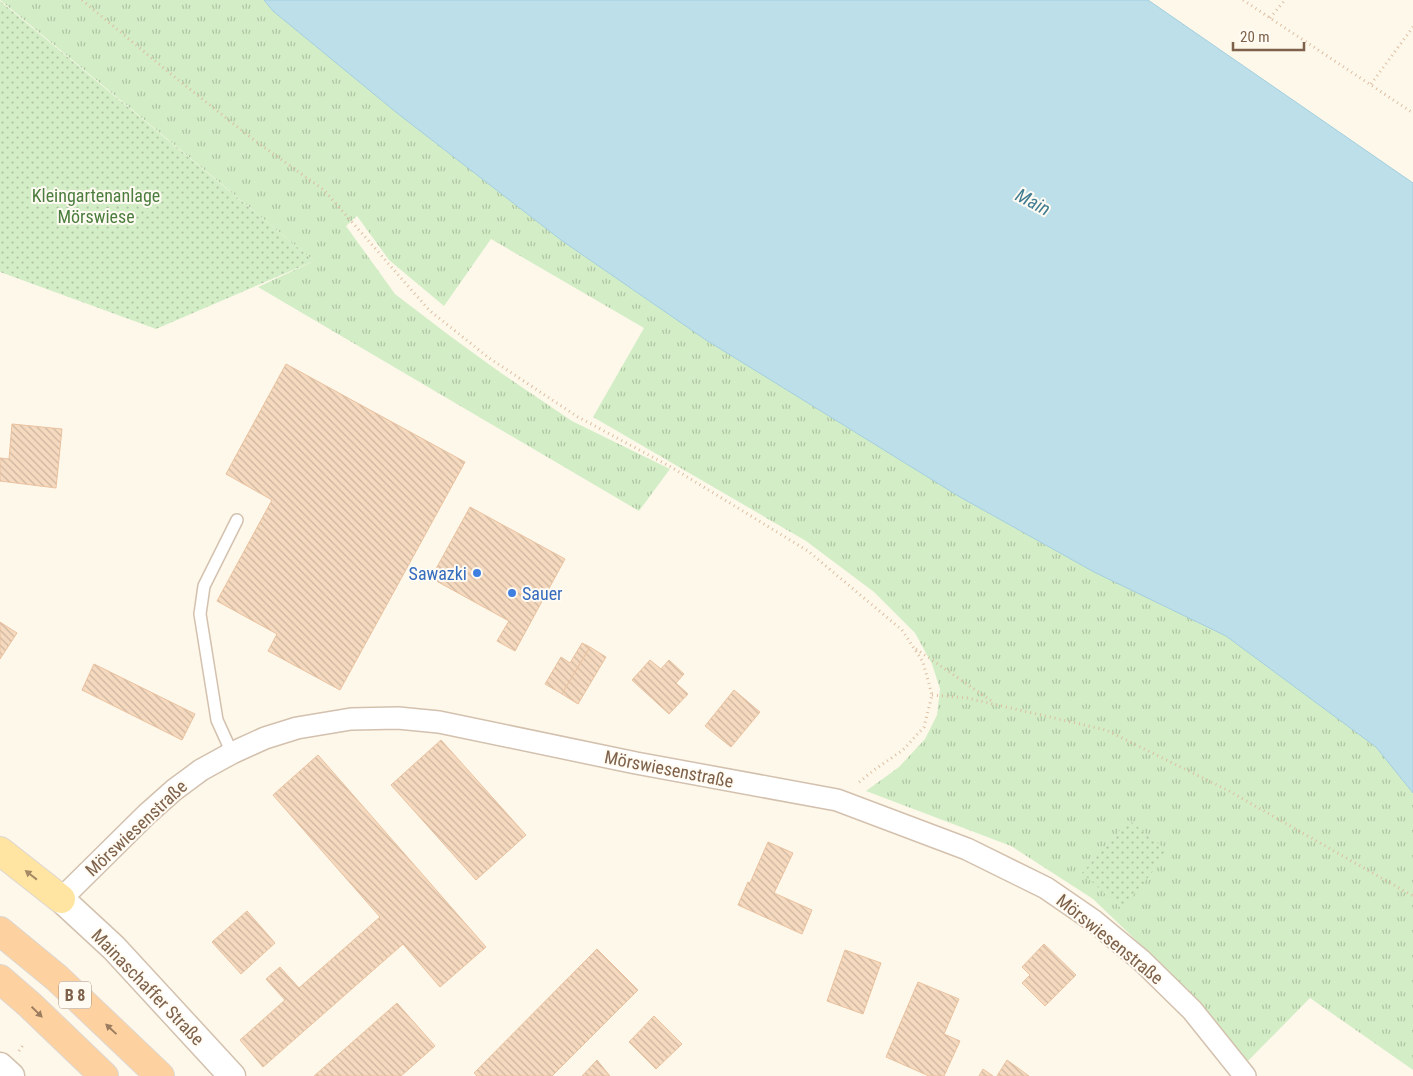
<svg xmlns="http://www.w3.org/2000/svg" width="1413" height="1076" font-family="'Roboto Condensed',sans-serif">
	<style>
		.grass { fill: url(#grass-tufts) }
		.garden { fill: url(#garden-dots) }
		.water { fill: #bcdfea; stroke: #a2cedd }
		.building { fill: url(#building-back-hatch); stroke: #eac29f }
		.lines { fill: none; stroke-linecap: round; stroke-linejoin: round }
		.service-casing { stroke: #d3c1ae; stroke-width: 14 }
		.minor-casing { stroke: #d3c1ae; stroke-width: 24 }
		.tertiary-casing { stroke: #d3c1ae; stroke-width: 29 }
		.primary-casing { stroke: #ddd6d0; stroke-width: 30 }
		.trunk-casing { stroke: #ddd6d0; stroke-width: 30 }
		.path { stroke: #dcbea2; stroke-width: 3; stroke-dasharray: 1 4; stroke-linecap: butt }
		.service { stroke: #fff; stroke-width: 11 }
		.minor { stroke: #fff; stroke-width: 21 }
		.tertiary { stroke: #fff; stroke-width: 26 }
		.primary { stroke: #ffe5a1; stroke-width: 28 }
		.trunk { stroke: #fed2a0; stroke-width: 28 }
		.oneway { fill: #a48964 }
		.oneway2 { fill: #9d7d60 }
		.shop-dot { fill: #3f7fe0; stroke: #fffbf3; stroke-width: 2 }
		.labels { text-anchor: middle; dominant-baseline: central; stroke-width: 4; stroke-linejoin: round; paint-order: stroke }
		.shield { fill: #fffbf3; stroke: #a48f7d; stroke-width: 1 }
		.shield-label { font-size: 16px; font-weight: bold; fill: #7d614a }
		.park-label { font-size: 18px; fill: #4b7d3e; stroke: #fffbf3 }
		.shop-label { font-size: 18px; fill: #366cbe; stroke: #fffbf3; text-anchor: end }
		.street-label { font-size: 18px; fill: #7d614a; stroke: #fffbf3 }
		.water-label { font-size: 19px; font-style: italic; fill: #417c91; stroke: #fffbf3 }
	</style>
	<defs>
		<pattern id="grass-tufts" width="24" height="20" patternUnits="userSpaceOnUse" patternTransform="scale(1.25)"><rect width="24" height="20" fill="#d3eec7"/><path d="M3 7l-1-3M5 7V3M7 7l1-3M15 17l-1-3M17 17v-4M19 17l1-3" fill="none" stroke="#b0c4a4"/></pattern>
		<pattern id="garden-dots" width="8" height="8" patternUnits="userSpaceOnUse" patternTransform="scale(1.25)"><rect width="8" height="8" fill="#d3eec7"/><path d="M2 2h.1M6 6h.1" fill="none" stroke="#b0c4a4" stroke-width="1.8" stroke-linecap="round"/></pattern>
		<pattern id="building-back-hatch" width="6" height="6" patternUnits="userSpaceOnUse" patternTransform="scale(1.25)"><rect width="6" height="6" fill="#f6dac0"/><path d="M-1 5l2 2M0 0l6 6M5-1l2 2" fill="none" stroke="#ccb49e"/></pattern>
	</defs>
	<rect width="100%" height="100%" fill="#fef8eb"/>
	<polygon class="grass" points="0,0 264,0 273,11 397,113 561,240 706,340 960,497 1094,572 1226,636 1376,747 1413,793 1413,1070 1310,998 1248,1061 1168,971 1093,899 1011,846 866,791 899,767 925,739 937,715 940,689 932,664 915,633 874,592 806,541 593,417 644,328 491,239 444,306 389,260 357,216 346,226 395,294 450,336 501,373 572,421 670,469 639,511 258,287 314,261"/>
	<g class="garden">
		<polygon points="0,1 314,261 156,329 0,272"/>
		<polygon points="1129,820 1169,852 1122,909 1082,873"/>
	</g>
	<polygon class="water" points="264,0 1148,0 1413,183 1413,793 1376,747 1226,636 1094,572 960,497 706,340 561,240 397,113 273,11"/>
	<g class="building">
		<polygon points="286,364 465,462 340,690 268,651 277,634 217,601 272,500 226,474"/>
		<polygon points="12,424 62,429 56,488 0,481 0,458 9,459"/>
		<polygon points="470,507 565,559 515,651 497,641 509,621 431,578"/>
		<polygon points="0,622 17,633 0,659"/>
		<polygon points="582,643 590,647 562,694 545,684 561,657 570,663"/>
		<polygon points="590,647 606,657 578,704 562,694"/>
		<polygon points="650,660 661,669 669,660 684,674 676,683 688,694 669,714 632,680"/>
		<polygon points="94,664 195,714 182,740 82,690"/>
		<polygon points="734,690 760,712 731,747 705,726"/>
		<polygon points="441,740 526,835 476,880 391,785"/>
		<polygon points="318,755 486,947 440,987 403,944 263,1067 240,1040 285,1000 266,979 280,967 299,988 380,917 273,795"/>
		<polygon points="768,842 793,853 774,893 812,910 802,934 738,905 748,882 750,883"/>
		<polygon points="247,911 275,943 241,974 212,942"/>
		<polygon points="1044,944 1076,975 1045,1006 1022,983 1030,975 1022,967"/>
		<polygon points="597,949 638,990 552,1076 477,1076 474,1073"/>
		<polygon points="845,950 881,963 863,1014 827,1001"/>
		<polygon points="918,982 959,999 944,1034 960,1041 944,1076 929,1076 886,1057"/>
		<polygon points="397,1003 435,1046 401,1076 314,1076"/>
		<polygon points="654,1016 682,1044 656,1069 629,1042"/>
		<polygon points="597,1060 610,1076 582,1076"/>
		<polygon points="1007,1060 1029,1076 997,1076"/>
		<polygon points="983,1069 993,1076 979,1076"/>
	</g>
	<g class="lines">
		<defs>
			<polyline id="service" points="232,753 217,720 200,614 204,586 237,520"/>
			<polyline id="minor" points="61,899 147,814 174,790 201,770 232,753 265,738 297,728 351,719 398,718 439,722 636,763 837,800 967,849 1046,888 1094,921 1141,960 1192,1010 1245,1076"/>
			<g id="tertiary">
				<polyline points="61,899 114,948 232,1076"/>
				<polyline points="0,1066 11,1076"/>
			</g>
			<polyline id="primary" points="0,851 61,899"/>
			<g id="trunk">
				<polyline points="0,931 57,978 160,1076"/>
				<polyline points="0,979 30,1005 104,1076"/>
			</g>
		</defs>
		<use href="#service" class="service-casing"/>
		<use href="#minor" class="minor-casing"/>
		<use href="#tertiary" class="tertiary-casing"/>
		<use href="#primary" class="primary-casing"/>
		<use href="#trunk" class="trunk-casing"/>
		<g class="path">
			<polyline points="82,0 172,75 254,140 324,190 429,310 489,358 578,417 671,467 808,551 902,630 923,662 932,695 924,727 903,750 874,770 857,784"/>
			<polyline points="1243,0 1413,113"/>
			<polyline points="1270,18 1285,0"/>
			<polyline points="1371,84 1413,27"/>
			<polyline points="916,649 993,702"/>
			<polyline points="932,695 967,698 1106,730 1229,791 1413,896"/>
			<polyline points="19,1051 23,1045"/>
		</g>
		<use href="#service" class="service"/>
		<use href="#minor" class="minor"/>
		<use href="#tertiary" class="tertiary"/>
		<use href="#primary" class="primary"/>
		<use href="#trunk" class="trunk"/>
	</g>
	<defs><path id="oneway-solid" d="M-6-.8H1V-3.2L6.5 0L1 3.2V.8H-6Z" transform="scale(1.25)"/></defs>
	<use class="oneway" href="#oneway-solid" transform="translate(31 875) rotate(-142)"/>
	<g class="oneway2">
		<use href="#oneway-solid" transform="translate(37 1012) rotate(44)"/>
		<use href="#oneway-solid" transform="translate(111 1029) rotate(-137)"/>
	</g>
	<g class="shop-dot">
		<circle cx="477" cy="573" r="5"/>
		<circle cx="512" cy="593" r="5"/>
	</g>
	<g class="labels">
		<rect class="shield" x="59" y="981.5" width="32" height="27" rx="4"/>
		<g class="shield-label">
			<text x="75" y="995">B 8</text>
		</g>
		<g class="park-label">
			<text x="96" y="195">Kleingartenanlage<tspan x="96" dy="21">Mörswiese</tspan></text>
		</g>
		<g class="shop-label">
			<text x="467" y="573">Sawazki</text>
			<text x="522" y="593" text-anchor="start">Sauer</text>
		</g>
		<g class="street-label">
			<text transform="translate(669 769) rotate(11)">Mörswiesenstraße</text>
			<text transform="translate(136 828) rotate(-43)">Mörswiesenstraße</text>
			<text transform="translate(1110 939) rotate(39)">Mörswiesenstraße</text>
			<text transform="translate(148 987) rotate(46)">Mainaschaffer Straße</text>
		</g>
		<g class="water-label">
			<text transform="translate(1033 202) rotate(28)">Main</text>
		</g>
	</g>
	<path d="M1233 42v8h71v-8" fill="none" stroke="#7d614a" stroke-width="2.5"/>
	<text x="1240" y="42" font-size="15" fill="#7d614a" stroke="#fffbf3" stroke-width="4" paint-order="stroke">20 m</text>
</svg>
